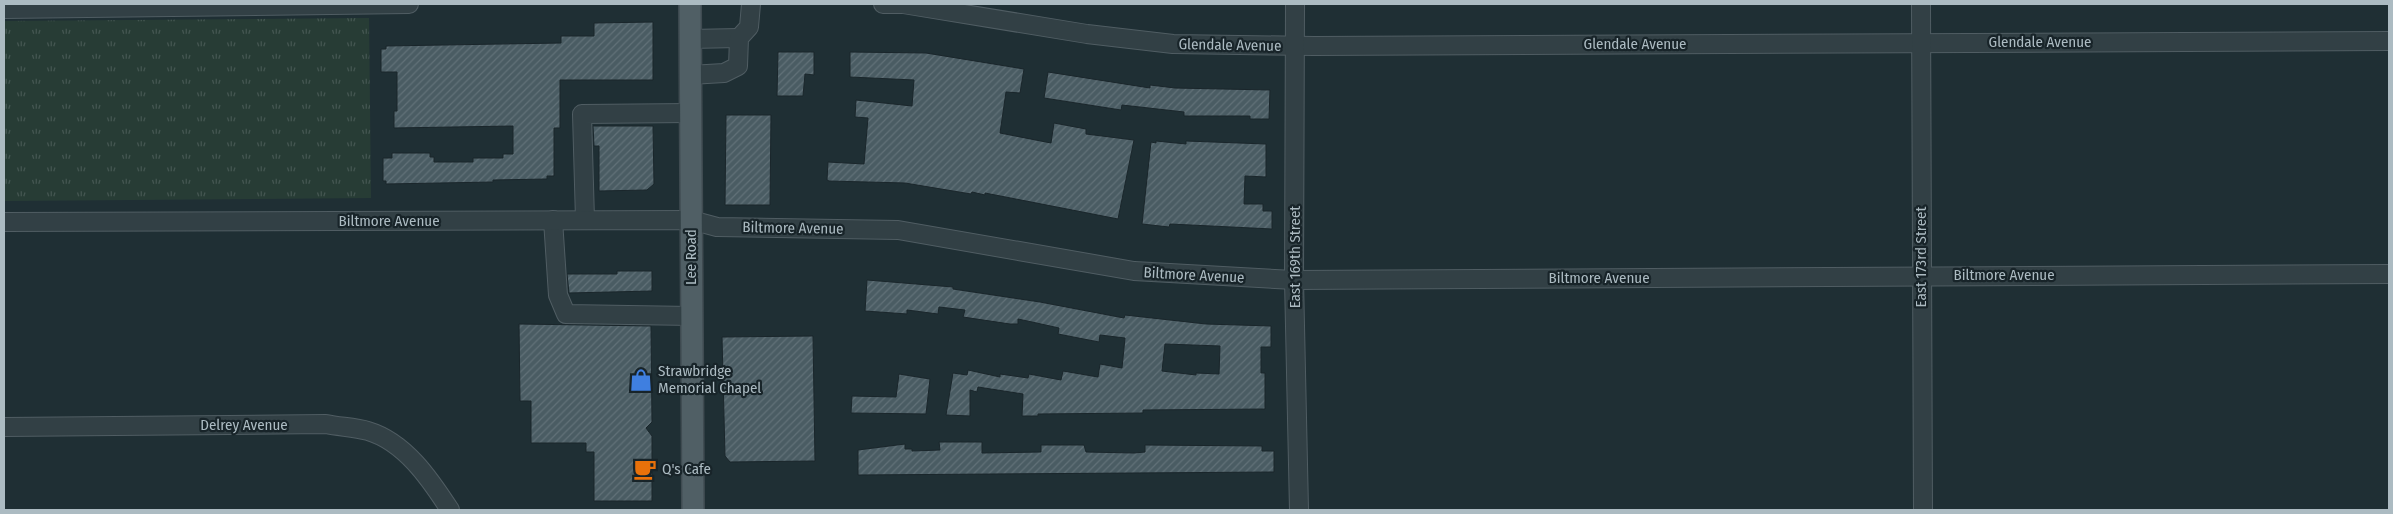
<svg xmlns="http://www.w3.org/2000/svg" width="2393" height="514" font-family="'Fira Sans Condensed',sans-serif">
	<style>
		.grass { fill: url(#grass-tufts) }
		.building { fill: url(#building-hatch); stroke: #1a262b; fill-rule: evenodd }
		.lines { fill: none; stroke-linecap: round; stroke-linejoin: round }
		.minor-casing { stroke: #505d63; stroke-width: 20 }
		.major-casing { stroke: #3f4b51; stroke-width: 24 }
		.minor { stroke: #324045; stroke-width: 18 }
		.major { stroke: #505f65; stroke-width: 21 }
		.labels { text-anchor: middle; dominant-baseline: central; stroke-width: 4.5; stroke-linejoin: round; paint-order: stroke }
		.street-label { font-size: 15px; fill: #acbbc2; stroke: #182429 }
		.poi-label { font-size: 15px; fill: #acbbc2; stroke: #182429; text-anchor: start }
	</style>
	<defs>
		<pattern id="grass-tufts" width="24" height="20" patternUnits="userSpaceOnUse" patternTransform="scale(1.25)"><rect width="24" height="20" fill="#273c35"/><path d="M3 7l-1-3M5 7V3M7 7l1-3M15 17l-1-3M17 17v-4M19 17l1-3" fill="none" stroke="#445651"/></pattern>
		<pattern id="building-hatch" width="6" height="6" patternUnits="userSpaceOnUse" patternTransform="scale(1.25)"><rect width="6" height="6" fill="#4a5c63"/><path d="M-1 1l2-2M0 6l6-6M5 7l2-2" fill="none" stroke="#617178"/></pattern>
	</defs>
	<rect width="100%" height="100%" fill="#1f2f34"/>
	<polygon class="grass" points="369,18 371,198 4,201 4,21"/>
	<g class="building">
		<polygon points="653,22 653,80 560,80 560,128 554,128 554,176 547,176 547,179 493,180 493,182 386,184 386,181 383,181 383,158 392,158 392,153 430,153 430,157 434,157 434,162 473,162 473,158 503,158 503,154 513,154 513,126 394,128 394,111 397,111 397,72 381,72 381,49 386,49 386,46 561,43 561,36 594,36 594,23"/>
		<polygon points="778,52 814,52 814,75 805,74 803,96 777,96"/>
		<polygon points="850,52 926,53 1024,69 1020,93 1006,92 1000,133 1051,143 1054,123 1086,129 1086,134 1134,140 1118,219 985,193 985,195 972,192 971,194 905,183 829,181 827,180 828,162 864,164 868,118 855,117 856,100 912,106 914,80 850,77"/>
		<polygon points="1048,72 1150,88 1150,85 1175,88 1270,90 1269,119 1250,119 1250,116 1184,116 1184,112 1122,105 1121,110 1044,98"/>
		<polygon points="726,115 771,115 770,205 725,205"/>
		<polygon points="593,126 653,126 654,184 647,190 599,191 599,146 594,146"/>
		<polygon points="1156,141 1186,144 1186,141 1266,144 1266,177 1245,176 1244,204 1263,204 1263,211 1272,211 1272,229 1170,224 1169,227 1142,224 1151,142 1156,143"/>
		<polygon points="617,271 652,271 652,291 569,293 567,274 617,274"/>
		<path d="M867,280L953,287V289L1040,302L1124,318L1125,315L1206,324L1271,326V347H1261V373H1265V409L1143,410V413L1038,414V416H1022L1023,394L978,387L977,392L970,390V416L946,415L953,373L967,375L968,370L1000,377V374L1028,378L1029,374L1061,380L1063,371L1098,377L1100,364L1122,368L1125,338L1100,335L1099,342L1058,334L1059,328L1032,322L1018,319V324H1010L963,317L965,310L939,307L938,314L907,310V314L865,311ZM1165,344L1220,346L1219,374L1196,373V375L1162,371Z"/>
		<polygon points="519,324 651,326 652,422 646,428 652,436 652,501 594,501 594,452 586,452 586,443 531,443 531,401 520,401"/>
		<polygon points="813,336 815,461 730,462 725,456 722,337"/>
		<polygon points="899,374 930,379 926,414 851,413 852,396 896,397"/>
		<polygon points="939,442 982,442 982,453 1041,452 1041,445 1084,445 1086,452 1134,453 1145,452 1145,445 1262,446 1262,451 1274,451 1274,472 858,475 858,450 905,444 905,449 912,449 912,451 940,450"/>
	</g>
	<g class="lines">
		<defs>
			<g id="minor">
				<polyline points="883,4 903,4 1087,34 1173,44 1314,46 2389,41"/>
				<polyline points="1295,4 1294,280 1299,510"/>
				<polyline points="1921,4 1923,510"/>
				<polyline points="4,9 409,4"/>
				<polyline points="690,39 739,38"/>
				<polyline points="690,75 724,73 738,66 739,38 749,27 751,4"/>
				<polyline points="553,220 558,295 566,314 692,316"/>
				<polyline points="585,220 582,114 690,113"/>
				<polyline points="4,222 691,220 717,227 898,230 1134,271 1294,280 2389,274"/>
				<path d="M4,427L326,424C340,427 355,427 368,431C405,442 430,479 450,510"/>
			</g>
			<polyline id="major" points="690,4 693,510"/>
		</defs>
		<use href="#minor" class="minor-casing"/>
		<use href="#major" class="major-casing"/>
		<use href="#minor" class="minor"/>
		<use href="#major" class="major"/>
	</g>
	<defs>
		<symbol id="shop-bare" viewBox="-9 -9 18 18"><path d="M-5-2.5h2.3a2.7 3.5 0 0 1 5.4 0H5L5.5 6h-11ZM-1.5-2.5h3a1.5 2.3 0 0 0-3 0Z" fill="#3f7fe0" stroke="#182429" stroke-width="2.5" paint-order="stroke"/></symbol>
		<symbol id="cafe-bare" viewBox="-9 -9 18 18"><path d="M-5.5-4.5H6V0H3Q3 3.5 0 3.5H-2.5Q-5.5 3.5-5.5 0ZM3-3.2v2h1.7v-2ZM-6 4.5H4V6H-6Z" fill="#e8710a" stroke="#182429" stroke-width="2.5" paint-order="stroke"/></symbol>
	</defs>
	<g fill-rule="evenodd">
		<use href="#shop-bare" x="625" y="364" width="32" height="32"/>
		<use href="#cafe-bare" x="629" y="453" width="32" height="32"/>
	</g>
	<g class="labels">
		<g class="street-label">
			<text x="2040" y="42">Glendale Avenue</text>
			<text x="1635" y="44">Glendale Avenue</text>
			<text transform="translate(1230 45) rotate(1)">Glendale Avenue</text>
			<text x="389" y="221">Biltmore Avenue</text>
			<text transform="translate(793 228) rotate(1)">Biltmore Avenue</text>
			<text transform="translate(691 257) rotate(-90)">Lee Road</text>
			<text transform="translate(1295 257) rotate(-90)">East 169th Street</text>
			<text transform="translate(1921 257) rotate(-90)">East 173rd Street</text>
			<text transform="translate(1194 275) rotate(3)">Biltmore Avenue</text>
			<text x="2004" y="275">Biltmore Avenue</text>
			<text x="1599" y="278">Biltmore Avenue</text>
			<text x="244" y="425">Delrey Avenue</text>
		</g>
		<g class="poi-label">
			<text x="658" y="371">Strawbridge<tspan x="658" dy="17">Memorial Chapel</tspan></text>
			<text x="662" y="469">Q's Cafe</text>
		</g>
	</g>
	<rect width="2393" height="514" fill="none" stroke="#acbbc2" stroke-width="10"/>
</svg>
